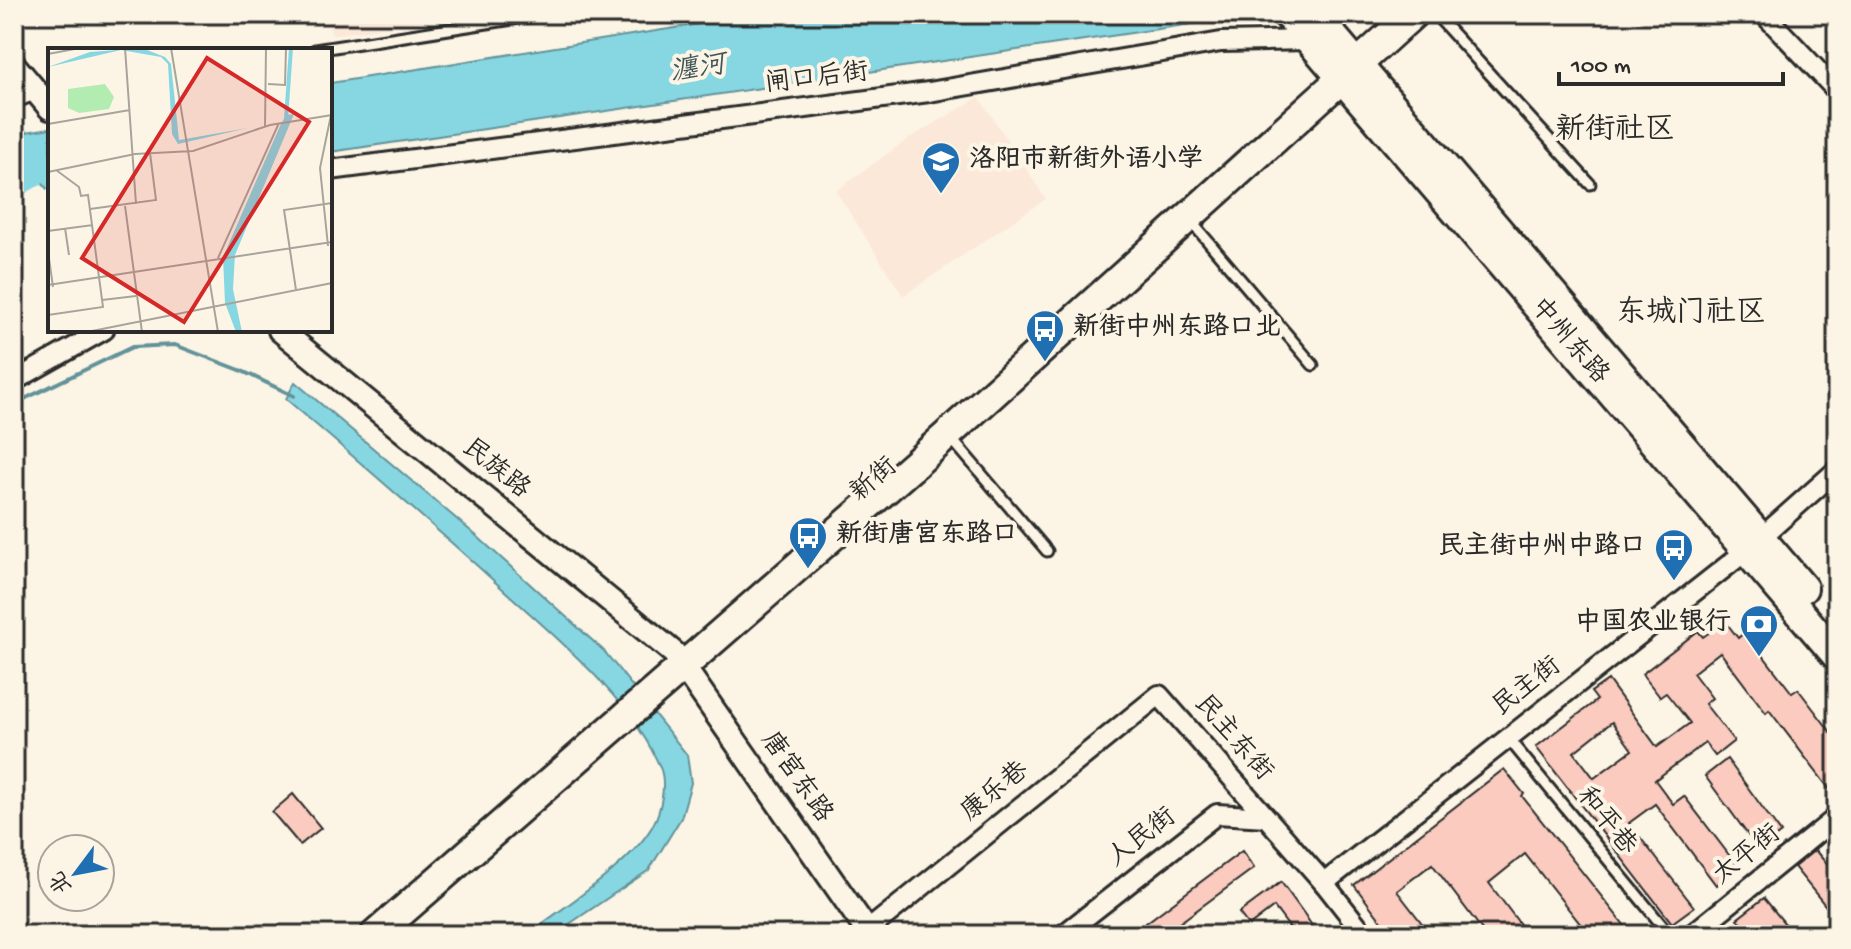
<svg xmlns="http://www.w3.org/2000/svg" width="1851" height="949" font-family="'Gochi Hand','LXGW WenKai TC',sans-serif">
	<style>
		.built { fill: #fbe8d9 }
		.water { fill: #87d7e2; stroke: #629299; stroke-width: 2 }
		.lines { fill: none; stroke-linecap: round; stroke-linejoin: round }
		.stream { stroke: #629299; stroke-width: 4 }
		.river { stroke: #87d7e2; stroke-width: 26 }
		.building { fill: #facbbe; stroke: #2b2b2b; stroke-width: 2; fill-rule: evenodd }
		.service-casing { stroke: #2b2b2b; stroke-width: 15 }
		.minor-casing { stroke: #2b2b2b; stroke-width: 24 }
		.tertiary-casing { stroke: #2b2b2b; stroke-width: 28 }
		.primary-casing { stroke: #2b2b2b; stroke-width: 34 }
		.service { stroke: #fcf5e5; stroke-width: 9 }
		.minor { stroke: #fcf5e5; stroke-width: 18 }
		.tertiary { stroke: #fcf5e5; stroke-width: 22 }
		.primary { stroke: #fcf5e5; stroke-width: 28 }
		.labels { text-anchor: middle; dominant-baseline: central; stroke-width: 8; stroke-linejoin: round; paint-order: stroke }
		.street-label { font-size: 26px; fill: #2b2b2b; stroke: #fcf5e5 }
		.poi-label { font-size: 26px; font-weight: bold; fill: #2b2b2b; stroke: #fcf5e5; text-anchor: start }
		.water-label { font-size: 28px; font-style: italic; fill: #425659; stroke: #fcf5e5 }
		.quarter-label { font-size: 30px; fill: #2b2b2b; stroke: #fcf5e5 }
		.inset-river { fill: none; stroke: #87d7e2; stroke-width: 4 }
		.inset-road { fill: none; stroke: #a8a49b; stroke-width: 2 }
		.view { fill: #d62828; fill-opacity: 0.15; stroke: #d62828; stroke-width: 4 }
		.inset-edge { fill: none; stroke: #2b2b2b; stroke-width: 4 }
	</style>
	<rect width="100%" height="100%" fill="#fcf5e5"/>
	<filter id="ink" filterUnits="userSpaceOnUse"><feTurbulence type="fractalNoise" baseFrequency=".0125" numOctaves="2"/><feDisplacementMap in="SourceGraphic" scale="16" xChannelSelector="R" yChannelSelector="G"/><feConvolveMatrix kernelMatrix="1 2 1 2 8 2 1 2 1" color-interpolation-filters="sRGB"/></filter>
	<g filter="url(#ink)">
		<g class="built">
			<polygon points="325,14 476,14 332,35"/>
			<polygon points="979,97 1046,199 903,296 836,191 905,141"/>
		</g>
		<g class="water">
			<polygon points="763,14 1259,14 330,152 330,83"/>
			<polygon points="50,128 50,189 47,189 14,149 14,134"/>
			<path d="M295,382L479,538L604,651L687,755L691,783L681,818L649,870L553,935H527C562,908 635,862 654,823C661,810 666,784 661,770C635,703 558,639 506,592C434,526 360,462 286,399Z"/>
		</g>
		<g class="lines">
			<polyline class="stream" points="14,404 132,347 175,345 240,370 294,396"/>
			<polyline class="river" points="14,185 42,169 50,168"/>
		</g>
		<g class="building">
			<path d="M1725,621L1738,638L1745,632L1792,693L1798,689L1837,740V799L1769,710L1766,713L1720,652L1693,673L1712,698L1705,704L1734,741L1715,756L1705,743L1655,780L1673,804L1684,796L1739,868L1716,885L1655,804L1629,823L1694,907L1672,923L1536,747L1597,700L1591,692L1608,680L1657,747L1690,723L1666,693L1660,697L1642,674L1698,631L1703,637ZM1612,722L1632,750L1594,778L1574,752Z"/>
			<polygon points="1727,759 1781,833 1759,850 1705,776"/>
			<polygon points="1504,769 1524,794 1522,796 1632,935 1589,935 1525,854 1489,883 1528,935 1486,935 1432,864 1397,891 1431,935 1392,935 1354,885"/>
			<polygon points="293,794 321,828 300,845 272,812"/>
			<polygon points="1815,850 1837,876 1837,920 1794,867"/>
			<polygon points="1242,851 1254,868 1163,935 1130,935"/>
			<polygon points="1281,882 1305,915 1318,935 1295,935 1274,907 1249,926 1239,913"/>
			<polygon points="1764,898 1794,935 1750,935 1737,919"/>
		</g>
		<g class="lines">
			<defs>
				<g id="service">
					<polyline points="1435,14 1590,184"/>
					<polyline points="315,50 545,14"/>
					<polyline points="14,103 39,93"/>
					<polyline points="1189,219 1313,365"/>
					<polyline points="950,437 1047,551"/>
					<polyline points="1507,737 1670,935"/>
				</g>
				<g id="minor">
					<polyline points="1764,14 1837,91"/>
					<polyline points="330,170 929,92 1221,42 1310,40"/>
					<polyline points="14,381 104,330"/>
					<polyline points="1324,883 1746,551 1837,470"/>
					<polyline points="867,931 1159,695 1324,883 1365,935"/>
					<polyline points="1063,935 1217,814 1266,817"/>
					<polyline points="1691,935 1837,817"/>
				</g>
				<g id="tertiary">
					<polyline points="14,65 50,108"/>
					<polyline points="280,330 674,653 870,935"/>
				</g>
				<g id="primary">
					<polyline points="1287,14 1837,656"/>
					<polyline points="1314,14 1803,588"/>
					<polyline points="375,935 915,464 1413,14"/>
				</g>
			</defs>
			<use href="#service" class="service-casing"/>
			<use href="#minor" class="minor-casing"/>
			<use href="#tertiary" class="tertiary-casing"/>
			<use href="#primary" class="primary-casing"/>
			<use href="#service" class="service"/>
			<use href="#minor" class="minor"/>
			<use href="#tertiary" class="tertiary"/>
			<use href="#primary" class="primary"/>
		</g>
	</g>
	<defs>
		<symbol id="school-pin" viewBox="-11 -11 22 30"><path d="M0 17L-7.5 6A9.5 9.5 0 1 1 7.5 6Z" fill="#1f6fb2" stroke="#fcf5e5"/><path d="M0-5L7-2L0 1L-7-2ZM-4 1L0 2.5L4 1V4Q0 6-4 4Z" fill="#fff"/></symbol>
		<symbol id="bus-pin" viewBox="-11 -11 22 30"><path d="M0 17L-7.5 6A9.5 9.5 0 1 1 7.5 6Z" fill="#1f6fb2" stroke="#fcf5e5"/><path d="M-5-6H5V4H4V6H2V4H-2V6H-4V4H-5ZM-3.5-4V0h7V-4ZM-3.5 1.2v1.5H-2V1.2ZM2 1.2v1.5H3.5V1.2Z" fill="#fff"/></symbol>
		<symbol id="bank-pin" viewBox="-11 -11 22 30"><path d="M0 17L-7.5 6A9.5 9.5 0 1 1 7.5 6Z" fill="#1f6fb2" stroke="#fcf5e5"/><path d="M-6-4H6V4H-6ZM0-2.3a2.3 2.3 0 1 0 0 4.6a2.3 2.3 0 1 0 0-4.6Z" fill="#fff"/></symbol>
	</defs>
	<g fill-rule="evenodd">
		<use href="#school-pin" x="919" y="139" width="44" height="60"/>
		<use href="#bus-pin" x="1023" y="307" width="44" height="60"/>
		<use href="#bus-pin" x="786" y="514" width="44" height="60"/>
		<use href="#bus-pin" x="1652" y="526" width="44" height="60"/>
		<use href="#bank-pin" x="1737" y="602" width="44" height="60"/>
	</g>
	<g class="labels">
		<g class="street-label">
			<text transform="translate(817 80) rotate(-7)">闸口后街</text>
			<text transform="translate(1568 342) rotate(49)">中州东路</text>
			<text transform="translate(495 470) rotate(39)">民族路</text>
			<text transform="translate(875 481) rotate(-41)">新街</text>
			<text transform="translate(1528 688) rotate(-38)">民主街</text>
			<text transform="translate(1232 739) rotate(49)">民主东街</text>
			<text transform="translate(795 778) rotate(55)">唐宫东路</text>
			<text transform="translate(996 793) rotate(-39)">康乐巷</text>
			<text transform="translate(1605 822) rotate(51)">和平巷</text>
			<text transform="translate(1143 839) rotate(-38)">人民街</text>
			<text transform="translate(1748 856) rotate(-39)">太平街</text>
		</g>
		<g class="poi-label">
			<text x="969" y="161">洛阳市新街外语小学</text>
			<text x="1073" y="329">新街中州东路口北</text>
			<text x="836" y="536">新街唐宫东路口</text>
			<text x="1646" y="548" text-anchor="end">民主街中州中路口</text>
			<text x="1731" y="624" text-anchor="end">中国农业银行</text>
		</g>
		<g class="water-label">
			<text transform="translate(698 70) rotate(-9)">瀍河</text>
		</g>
		<g class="quarter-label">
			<text x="1615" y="131">新街社区</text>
			<text x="1691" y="314">东城门社区</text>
		</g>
	</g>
	<g transform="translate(48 48)">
		<rect width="284" height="284" fill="#fcf5e5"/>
		<path d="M57,36L66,49L61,61L31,65L20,60V41Z" fill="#b3ecb0"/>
		<path d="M94,0L117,9L123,16L131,92L200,80L130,96L124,86L120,16L113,9L73,2L0,19L42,4ZM246,66L187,207L185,241L194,284H188L177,255L175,209L232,78L238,67Z" fill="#87d7e2"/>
		<path class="inset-river" d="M238,71L243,0"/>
		<path class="inset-road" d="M77,0L88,156M123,0L170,284M0,6L32,0M220,36L237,37L238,0M0,76L82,62M217,79L218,0M0,124L87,106L145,103L222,77L284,67M77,158L94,284M42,161L108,152L102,105M17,180L21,207M0,183L45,177M280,198L272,120L283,67M0,203L5,239M170,210L231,75M0,237L284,194M248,242L236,162L284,155M54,252L88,248M0,267L55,259L40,147L33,148L31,139L8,122M39,284L284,235"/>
		<path class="view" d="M159,10L261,74L136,274L34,210Z"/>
		<rect width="284" height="284" class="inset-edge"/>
	</g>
	<rect width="1851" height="949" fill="none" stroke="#fcf5e5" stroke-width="48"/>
	<rect x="24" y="24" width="1803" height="901" fill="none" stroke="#2b2b2b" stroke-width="3" filter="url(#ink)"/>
	<g transform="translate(76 873) rotate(238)"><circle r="38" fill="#fcf5e5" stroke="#a8a49b" stroke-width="2"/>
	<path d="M0-6L14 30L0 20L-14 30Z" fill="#1f6fb2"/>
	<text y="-12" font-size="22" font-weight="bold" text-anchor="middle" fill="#2b2b2b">北</text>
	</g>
	<path d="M1559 72v12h224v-12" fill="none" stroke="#2b2b2b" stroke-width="4"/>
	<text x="1571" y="72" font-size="24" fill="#2b2b2b" stroke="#fcf5e5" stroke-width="6" paint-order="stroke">100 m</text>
</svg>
